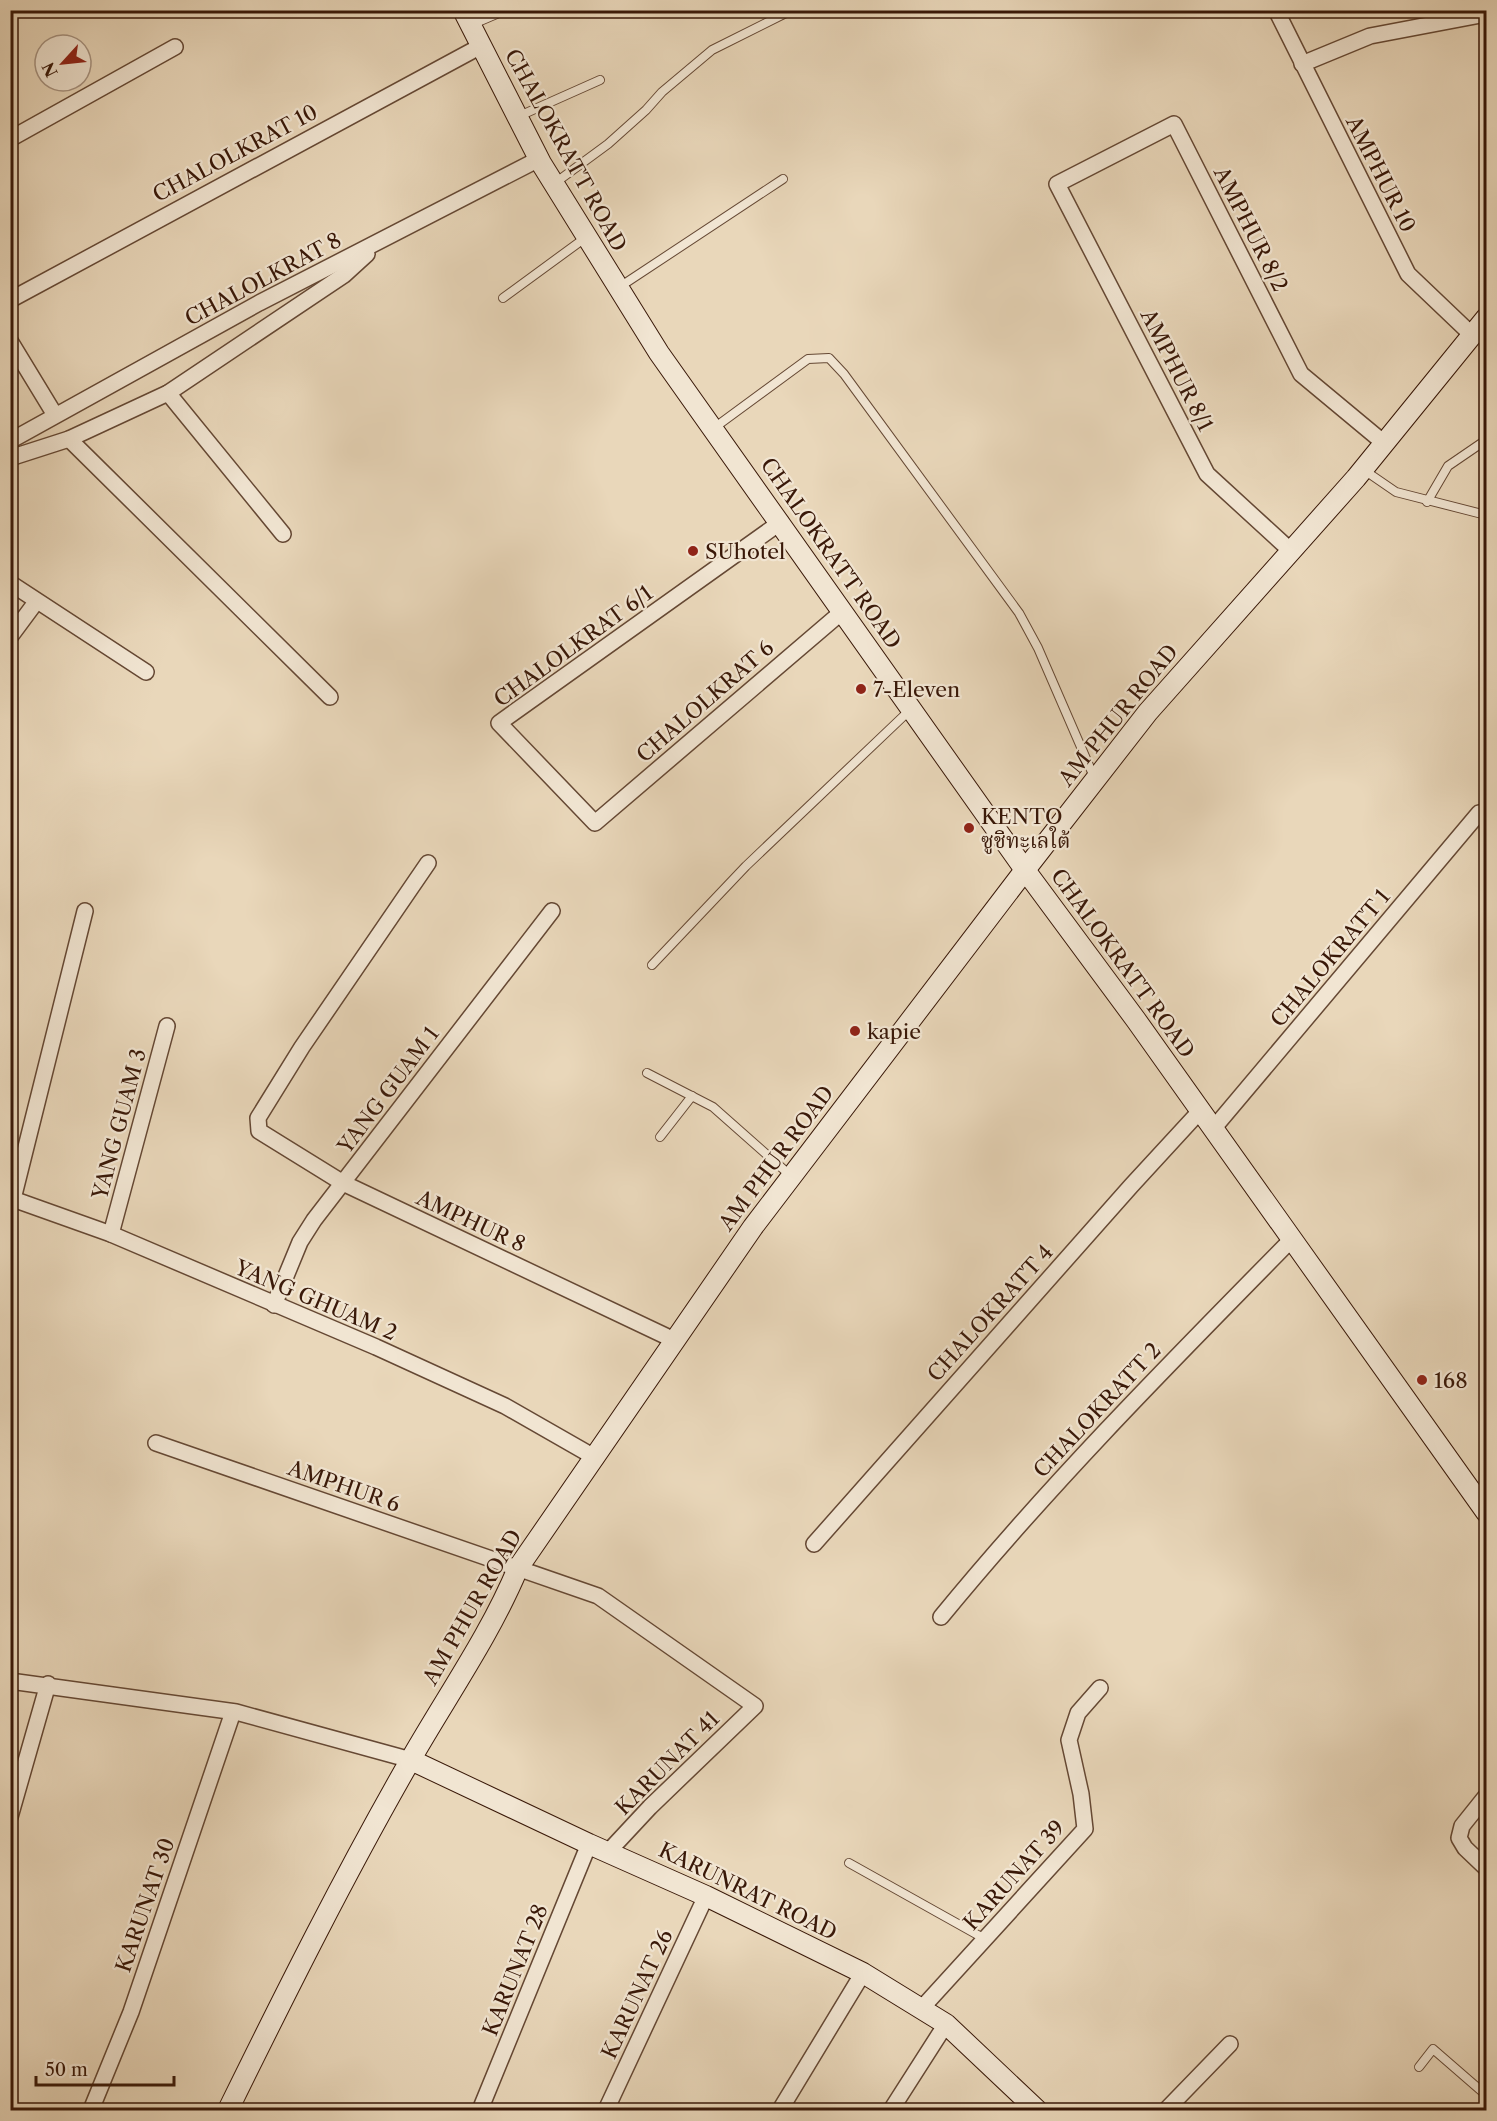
<svg xmlns="http://www.w3.org/2000/svg" width="1497" height="2121" font-family="'Libre Caslon Text','Noto Serif Thai',serif">
	<style>
		.lines { fill: none; stroke-linecap: round; stroke-linejoin: round }
		.lane-casing { stroke: #654834; stroke-width: 10 }
		.street-casing { stroke: #654834; stroke-width: 18 }
		.secondary-casing { stroke: #391808; stroke-width: 22 }
		.lane { stroke: #f1e5d2; stroke-width: 8 }
		.street { stroke: #f1e5d2; stroke-width: 15 }
		.secondary { stroke: #f1e5d2; stroke-width: 20 }
		.poi-dot { fill: #8f2418; stroke: #f1e5d2; stroke-width: 2 }
		.labels { text-anchor: middle; dominant-baseline: central; stroke-width: 4.5; stroke-linejoin: round; paint-order: stroke }
		.street-label { font-size: 21px; fill: #391808; stroke: #f1e5d2 }
		.poi-label { font-size: 21px; fill: #391808; stroke: #f1e5d2; text-anchor: start }
	</style>
	<rect width="100%" height="100%" fill="#e9d7ba"/>
	<filter id="stains"><feTurbulence type="fractalNoise" baseFrequency=".00333" numOctaves="4"/><feColorMatrix values="0 0 0 0 .2 0 0 0 0 .09 0 0 0 0 .02 0 0 0 .5 -.17"/></filter>
	<radialGradient id="worn" r=".72"><stop offset=".6" stop-color="#630" stop-opacity="0"/><stop offset="1" stop-color="#630" stop-opacity=".3"/></radialGradient>
	<g class="lines">
		<defs>
			<g id="lane">
				<polyline points="471,25 506,10"/>
				<polyline points="517,117 600,80"/>
				<polyline points="555,183 608,144 646,110 662,92 712,50 792,10"/>
				<polyline points="618,288 783,179"/>
				<polyline points="503,298 585,238"/>
				<polyline points="714,428 808,359 829,358 844,374 1019,613 1038,648 1094,777"/>
				<polyline points="1364,470 1396,492 1486,515"/>
				<polyline points="1427,502 1448,466 1486,440"/>
				<polyline points="652,965 746,866 911,709"/>
				<polyline points="647,1073 713,1107 791,1176"/>
				<polyline points="660,1137 692,1096"/>
				<polyline points="849,1863 985,1939"/>
				<polyline points="1419,2067 1433,2049 1486,2095"/>
			</g>
			<g id="street">
				<polyline points="1278,14 1408,274 1472,335"/>
				<polyline points="1302,64 1370,36 1486,14"/>
				<polyline points="10,139 175,47"/>
				<polyline points="10,300 481,46"/>
				<polyline points="10,341 55,415"/>
				<polyline points="168,393 283,534"/>
				<polyline points="69,439 330,697"/>
				<polyline points="10,441 259,303 539,159"/>
				<polyline points="10,458 69,439 168,393 344,275 367,254"/>
				<polyline points="781,522 499,723 595,823 843,611"/>
				<polyline points="1291,551 1207,474 1057,184 1174,124 1301,374 1384,443"/>
				<polyline points="10,583 146,672"/>
				<polyline points="10,637 36,602"/>
				<polyline points="428,863 302,1047 258,1118 259,1131 343,1183 674,1340"/>
				<polyline points="1213,1129 1479,813"/>
				<polyline points="10,1198 111,1234 376,1347 505,1406 596,1458"/>
				<polyline points="13,1199 85,911"/>
				<polyline points="111,1234 167,1026"/>
				<polyline points="274,1305 300,1242 314,1220 552,911"/>
				<polyline points="156,1443 598,1596 755,1706 650,1807 609,1851"/>
				<polyline points="814,1544 1131,1186 1200,1111"/>
				<path d="M941,1617C1050,1484 1171,1362 1292,1239"/>
				<polyline points="10,1681 236,1712 411,1760"/>
				<polyline points="1486,1796 1462,1826 1459,1838 1465,1848 1486,1868"/>
				<polyline points="10,1817 48,1684"/>
				<polyline points="921,2009 1085,1829 1081,1794 1069,1740 1078,1713 1100,1688"/>
				<polyline points="91,2110 131,2012 233,1712"/>
				<polyline points="480,2110 589,1844"/>
				<polyline points="606,2110 706,1896"/>
				<polyline points="780,2110 863,1973"/>
				<polyline points="891,2110 946,2024"/>
				<polyline points="1166,2110 1230,2044"/>
			</g>
			<g id="secondary">
				<polyline points="463,10 541,163 659,353 1025,870 1136,1020 1486,1512"/>
				<polyline points="411,1760 589,1844 706,1896 863,1973 946,2024 1037,2110"/>
				<path d="M228,2110C286,1992 345,1874 411,1759C447,1696 490,1635 518,1568L753,1227L1025,870L1148,712L1356,478L1486,318"/>
			</g>
		</defs>
		<use href="#lane" class="lane-casing"/>
		<use href="#street" class="street-casing"/>
		<use href="#secondary" class="secondary-casing"/>
		<use href="#lane" class="lane"/>
		<use href="#street" class="street"/>
		<use href="#secondary" class="secondary"/>
	</g>
	<g class="poi-dot">
		<circle cx="693" cy="551" r="6"/>
		<circle cx="861" cy="689" r="6"/>
		<circle cx="969" cy="828" r="6"/>
		<circle cx="855" cy="1031" r="6"/>
		<circle cx="1422" cy="1380" r="6"/>
	</g>
	<g class="labels">
		<g class="street-label">
			<text transform="translate(566 150) rotate(61)">CHALOKRATT ROAD</text>
			<text transform="translate(235 153) rotate(-28)">CHALOLKRAT 10</text>
			<text transform="translate(1381 174) rotate(63)">AMPHUR 10</text>
			<text transform="translate(1251 229) rotate(63)">AMPHUR 8/2</text>
			<text transform="translate(263 279) rotate(-28)">CHALOLKRAT 8</text>
			<text transform="translate(1177 370) rotate(63)">AMPHUR 8/1</text>
			<text transform="translate(831 553) rotate(55)">CHALOKRATT ROAD</text>
			<text transform="translate(573 646) rotate(-36)">CHALOLKRAT 6/1</text>
			<text transform="translate(705 701) rotate(-41)">CHALOLKRAT 6</text>
			<text transform="translate(1118 715) rotate(-51)">AM PHUR ROAD</text>
			<text transform="translate(1330 958) rotate(-50)">CHALOKRATT 1</text>
			<text transform="translate(1123 963) rotate(54)">CHALOKRATT ROAD</text>
			<text transform="translate(388 1090) rotate(-53)">YANG GUAM 1</text>
			<text transform="translate(119 1124) rotate(-75)">YANG GUAM 3</text>
			<text transform="translate(776 1158) rotate(-53)">AM PHUR ROAD</text>
			<text transform="translate(471 1221) rotate(25)">AMPHUR 8</text>
			<text transform="translate(316 1300) rotate(23)">YANG GHUAM 2</text>
			<text transform="translate(990 1313) rotate(-48)">CHALOKRATT 4</text>
			<text transform="translate(1097 1410) rotate(-47)">CHALOKRATT 2</text>
			<text transform="translate(344 1486) rotate(19)">AMPHUR 6</text>
			<text transform="translate(472 1607) rotate(-60)">AM PHUR ROAD</text>
			<text transform="translate(667 1763) rotate(-45)">KARUNAT 41</text>
			<text transform="translate(1014 1875) rotate(-48)">KARUNAT 39</text>
			<text transform="translate(748 1891) rotate(26)">KARUNRAT ROAD</text>
			<text transform="translate(145 1905) rotate(-71)">KARUNAT 30</text>
			<text transform="translate(515 1970) rotate(-68)">KARUNAT 28</text>
			<text transform="translate(637 1994) rotate(-65)">KARUNAT 26</text>
		</g>
		<g class="poi-label">
			<text x="705" y="551">SUhotel</text>
			<text x="873" y="689">7-Eleven</text>
			<text x="981" y="816">KENTO<tspan x="981" dy="24">ซูชิทะเลใต้</tspan></text>
			<text x="867" y="1031">kapie</text>
			<text x="1434" y="1380">168</text>
		</g>
	</g>
	<rect width="1497" height="2121" fill="none" stroke="#e9d7ba" stroke-width="36"/>
	<rect x="12" y="12" width="1473" height="2097" fill="none" stroke="#391808" stroke-width="3"/>
	<rect x="18" y="18" width="1461" height="2085" fill="none" stroke="#391808" stroke-width="1.5"/>
	<g transform="translate(63 63) rotate(243)"><circle r="28" fill="#f1e5d2" stroke="#a79381" stroke-width="1.5"/>
	<path d="M0-4.5L10 22L0 15L-10 22Z" fill="#8f2418"/>
	<text y="-9" font-size="16" font-weight="bold" text-anchor="middle" fill="#391808">N</text>
	</g>
	<path d="M36 2076v9h138v-9" fill="none" stroke="#391808" stroke-width="3"/>
	<text x="45" y="2076" font-size="18" fill="#391808" stroke="#f1e5d2" stroke-width="4.5" paint-order="stroke">50 m</text>
	<rect width="100%" height="100%" filter="url(#stains)"/>
	<rect width="100%" height="100%" fill="url(#worn)"/>
</svg>
